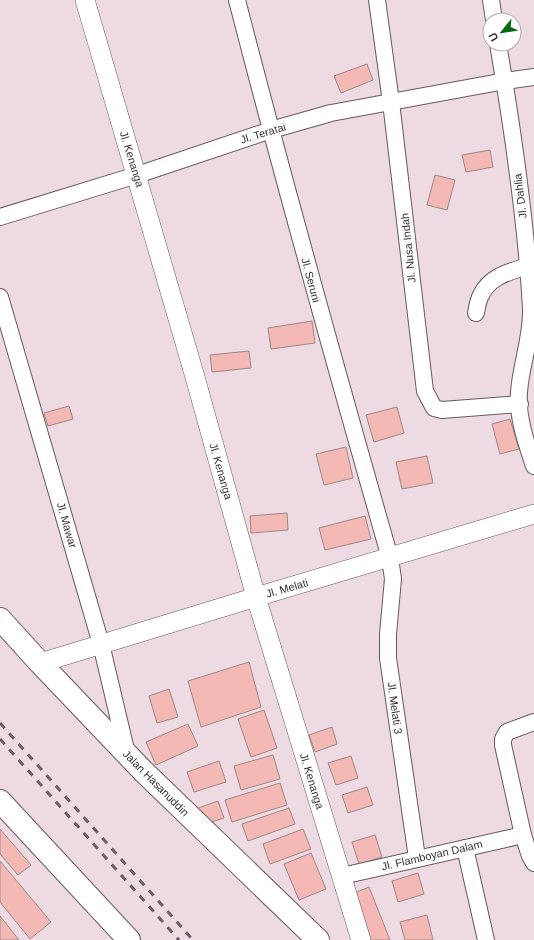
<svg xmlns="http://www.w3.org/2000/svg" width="534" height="940" font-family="Helvetica,sans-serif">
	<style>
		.building { fill: #f4b8b5; stroke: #9c8887 }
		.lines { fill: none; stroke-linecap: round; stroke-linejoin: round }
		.minor-casing { stroke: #69585f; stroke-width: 18 }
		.tertiary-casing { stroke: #69585f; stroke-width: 20 }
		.secondary-casing { stroke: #69585f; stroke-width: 24 }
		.minor { stroke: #fff; stroke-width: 16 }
		.tertiary { stroke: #fff; stroke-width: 19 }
		.secondary { stroke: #fff; stroke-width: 22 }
		.rail { stroke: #695e62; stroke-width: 3; stroke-dasharray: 7 7; stroke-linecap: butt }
		.labels { text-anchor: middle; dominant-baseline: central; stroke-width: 4; stroke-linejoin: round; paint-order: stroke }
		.street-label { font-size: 11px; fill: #362e31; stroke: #fff }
	</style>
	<rect width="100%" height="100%" fill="#eedae2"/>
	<g class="building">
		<polygon points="367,64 373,80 341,93 334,76"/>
		<polygon points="490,150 493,167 466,172 462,155"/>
		<polygon points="435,175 455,180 447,210 427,205"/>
		<polygon points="312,321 315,343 271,349 268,328"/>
		<polygon points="249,351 251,368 212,372 210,355"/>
		<polygon points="69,406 73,419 48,426 44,413"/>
		<polygon points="397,407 404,433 374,442 366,415"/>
		<polygon points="510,419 519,449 500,454 492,424"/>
		<polygon points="346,447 353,478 324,485 316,454"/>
		<polygon points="427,456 433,483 402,489 396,462"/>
		<polygon points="287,513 288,530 251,533 250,516"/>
		<polygon points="365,516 371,539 325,550 319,528"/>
		<polygon points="249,662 261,707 201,727 188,681"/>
		<polygon points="169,689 178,717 157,723 149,696"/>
		<polygon points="264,710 277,748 251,757 238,719"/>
		<polygon points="188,724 198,746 156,765 146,742"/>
		<polygon points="332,727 337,744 315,752 309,735"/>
		<polygon points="273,755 280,779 241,790 234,766"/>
		<polygon points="351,756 358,778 336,785 328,763"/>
		<polygon points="219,761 226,782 194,792 187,772"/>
		<polygon points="280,783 287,805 232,822 225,800"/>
		<polygon points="367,787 373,805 348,813 342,795"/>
		<polygon points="218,801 224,818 202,825 198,808"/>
		<polygon points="289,808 295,824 248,841 242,824"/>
		<polygon points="0,829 31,865 18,875 0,854"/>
		<polygon points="303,829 311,849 270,864 263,844"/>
		<polygon points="375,835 382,857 359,864 352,842"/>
		<polygon points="311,853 326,889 299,900 284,864"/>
		<polygon points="0,861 51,922 30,939 0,902"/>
		<polygon points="418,873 424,894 398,902 392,881"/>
		<polygon points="369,887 390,940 370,940 352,894"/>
		<polygon points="427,915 433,940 405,940 400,922"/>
		<polygon points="0,916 19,940 0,940"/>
	</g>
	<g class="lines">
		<defs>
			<g id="minor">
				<path d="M237,0C285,187 337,372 390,558L393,579L388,634V658L417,858"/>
				<polyline points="377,0 391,102 425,391 434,408 442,410 520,404"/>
				<polyline points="491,0 494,20"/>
				<path d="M498,44C513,131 526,220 531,308C532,337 521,364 519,392C517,417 526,442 534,466"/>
				<polyline points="0,217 137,175 271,130 331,113 505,81 534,77"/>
				<polyline points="0,297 101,644 127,754"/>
				<path d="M476,313C477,308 478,300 481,295C490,276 509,272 528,266"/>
				<polyline points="534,722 507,732 503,739 503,745 523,835 530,856 534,863"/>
				<polyline points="465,848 486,940"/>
				<polyline points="342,876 523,835"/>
			</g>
			<g id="tertiary">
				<polyline points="85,0 195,377 256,597 361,940"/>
				<polyline points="40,663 256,597 534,514"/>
			</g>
			<g id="secondary">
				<polyline points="0,619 40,663 143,771 318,940"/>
				<polyline points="0,801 129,940"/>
			</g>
		</defs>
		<use href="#minor" class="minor-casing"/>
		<use href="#tertiary" class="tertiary-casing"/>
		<use href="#secondary" class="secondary-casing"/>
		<use href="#minor" class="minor"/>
		<use href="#tertiary" class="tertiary"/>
		<use href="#secondary" class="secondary"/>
		<g class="rail">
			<polyline points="0,723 193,940"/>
			<polyline points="0,739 179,940"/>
		</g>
	</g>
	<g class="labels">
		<g class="street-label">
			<text transform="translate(263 133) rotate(-17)">Jl. Teratai</text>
			<text transform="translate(132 159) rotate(73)">Jl. Kenanga</text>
			<text transform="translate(520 196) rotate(-97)">Jl. Dahlia</text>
			<text transform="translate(408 248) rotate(-96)">Jl. Nusa Indah</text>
			<text transform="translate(311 280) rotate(75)">Jl. Seruni</text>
			<text transform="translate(221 471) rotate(74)">Jl. Kenanga</text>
			<text transform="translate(67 525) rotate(74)">Jl. Mawar</text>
			<text transform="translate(287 588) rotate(-16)">Jl. Melati</text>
			<text transform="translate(395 708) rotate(82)">Jl. Melati 3</text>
			<text transform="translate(312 781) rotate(73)">Jl. Kenanga</text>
			<text transform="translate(156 783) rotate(45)">Jalan Hasanuddin</text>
			<text transform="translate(432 855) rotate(-13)">Jl. Flamboyan Dalam</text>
		</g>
	</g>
	<g transform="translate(502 32) rotate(240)"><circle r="19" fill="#ffffff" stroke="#afabad"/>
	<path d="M0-3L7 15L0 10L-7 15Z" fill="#056914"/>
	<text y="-6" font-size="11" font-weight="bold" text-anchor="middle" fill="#362e31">U</text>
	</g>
</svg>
